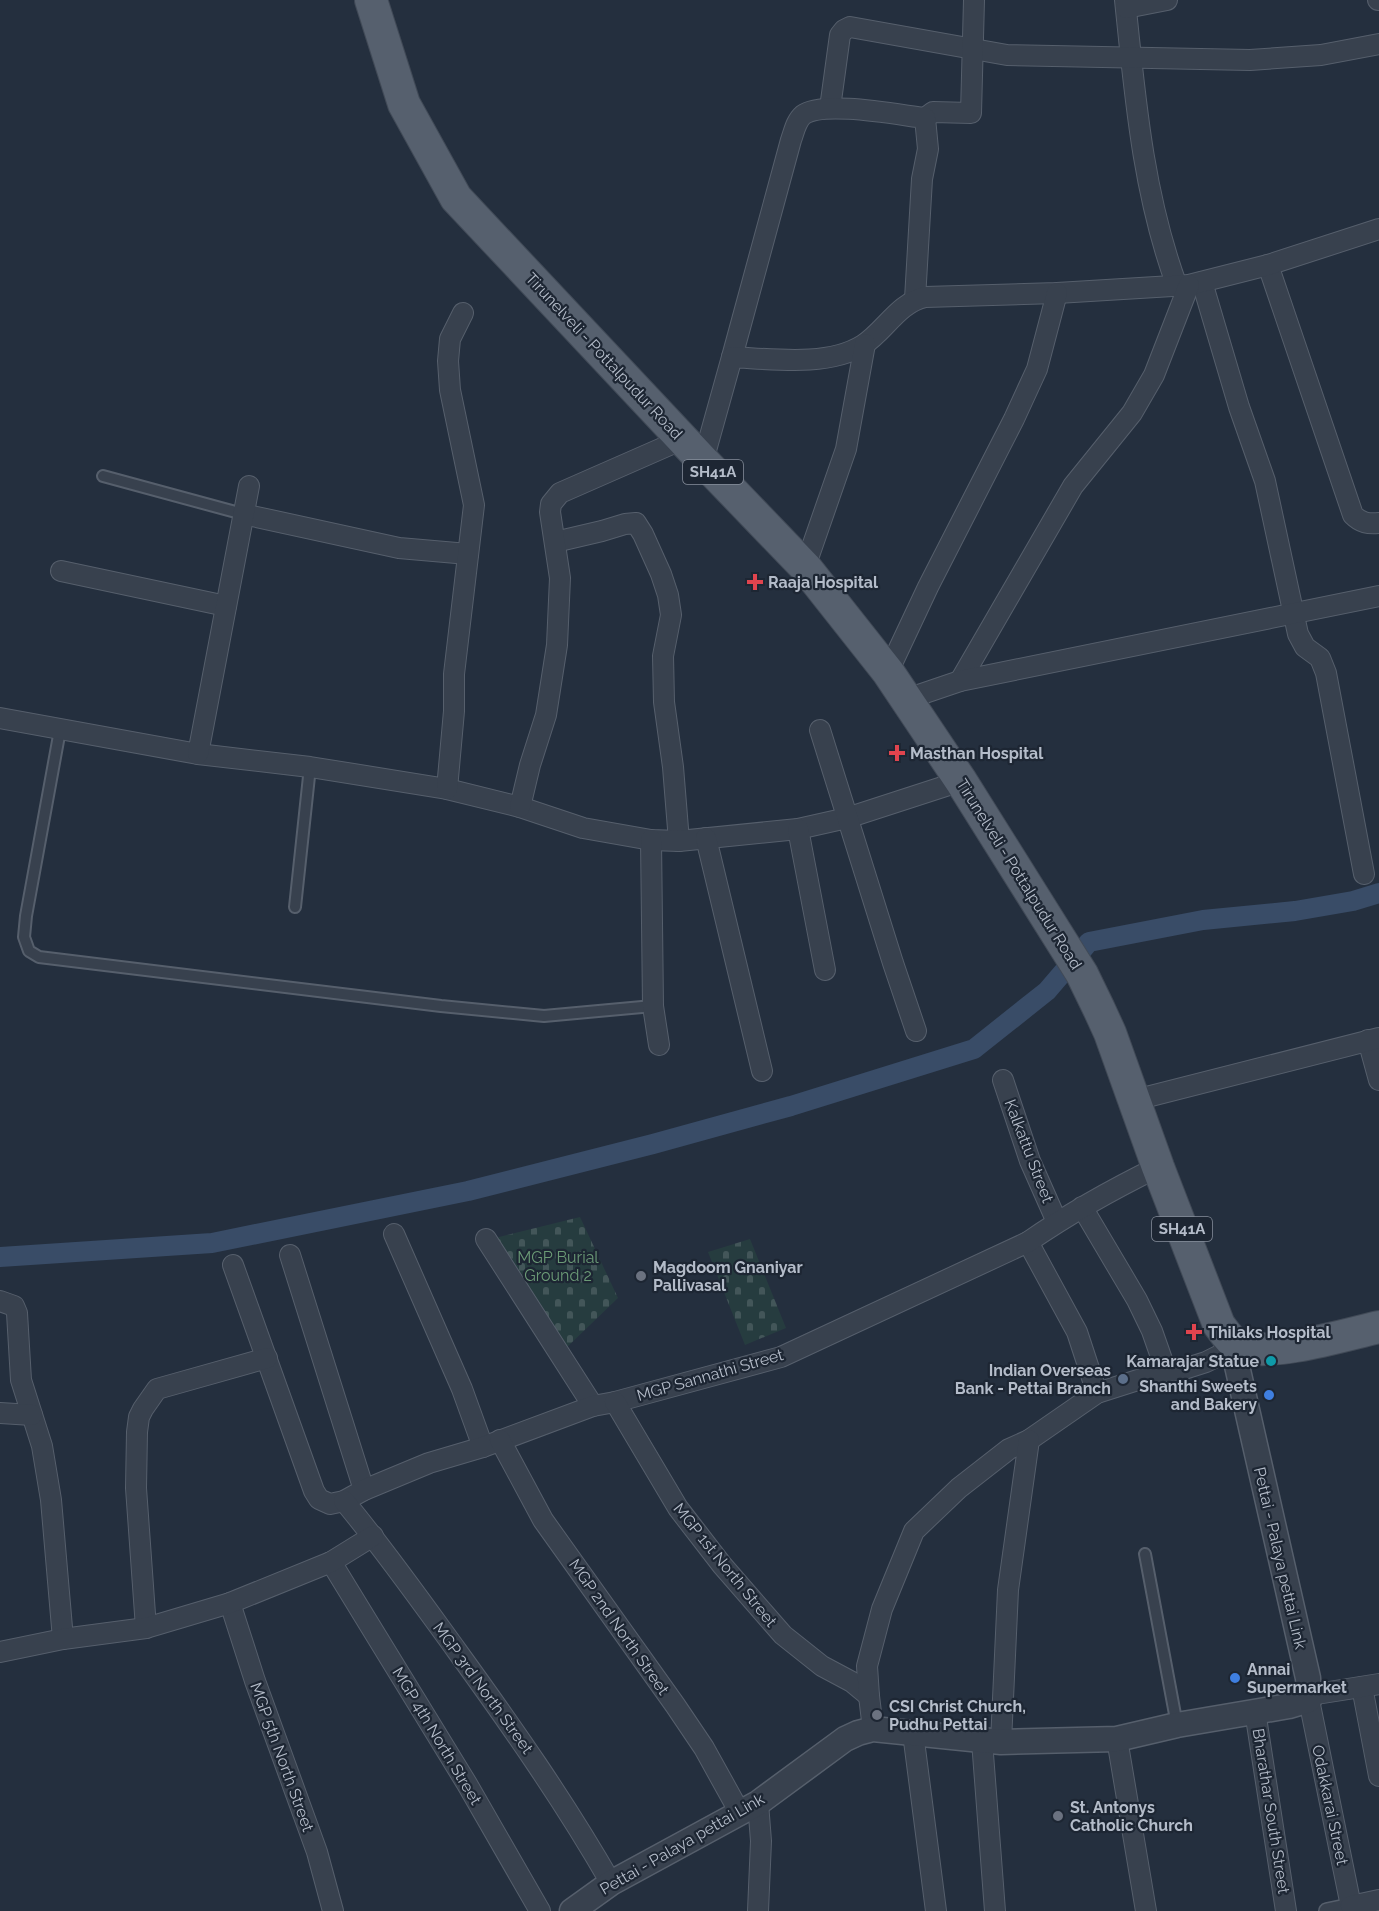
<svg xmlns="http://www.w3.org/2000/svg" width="1379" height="1911" font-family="Raleway,sans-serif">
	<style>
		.cemetery { fill: url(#cemetery-stones) }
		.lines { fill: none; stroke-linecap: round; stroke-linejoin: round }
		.canal { stroke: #394c67; stroke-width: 20 }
		.service-casing { stroke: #565f6c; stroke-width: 14 }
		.pedestrian-casing { stroke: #565f6c; stroke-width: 18 }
		.minor-casing { stroke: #565f6c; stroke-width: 22 }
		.tertiary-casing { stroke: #565f6c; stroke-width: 27 }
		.primary-casing { stroke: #414a57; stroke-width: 34 }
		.service { stroke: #38414e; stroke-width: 10 }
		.pedestrian { stroke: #38414e; stroke-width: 15 }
		.minor { stroke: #38414e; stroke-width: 20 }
		.tertiary { stroke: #38414e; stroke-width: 24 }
		.primary { stroke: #56606e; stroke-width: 32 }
		.health-dot { fill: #e0444e; stroke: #1d2633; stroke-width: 2 }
		.worship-dot { fill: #6b7280; stroke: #1d2633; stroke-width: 2 }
		.culture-dot { fill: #0f9aa8; stroke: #1d2633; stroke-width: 2 }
		.service-dot { fill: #5c6f8a; stroke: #1d2633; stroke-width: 2 }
		.shop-dot { fill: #3f7fe0; stroke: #1d2633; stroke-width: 2 }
		.labels { text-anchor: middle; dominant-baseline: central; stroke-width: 4.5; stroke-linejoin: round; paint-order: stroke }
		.shield { fill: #1d2633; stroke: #878f9c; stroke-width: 1.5 }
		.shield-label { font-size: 15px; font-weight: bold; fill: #b4bcc9 }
		.street-label { font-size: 16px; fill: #b4bcc9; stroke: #1d2633 }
		.poi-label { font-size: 16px; font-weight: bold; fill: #b4bcc9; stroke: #1d2633; text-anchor: start }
		.park-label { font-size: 16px; fill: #6b9a76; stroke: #1d2633 }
	</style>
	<defs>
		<pattern id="cemetery-stones" width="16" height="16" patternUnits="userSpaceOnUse" patternTransform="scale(1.5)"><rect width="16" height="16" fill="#263c3f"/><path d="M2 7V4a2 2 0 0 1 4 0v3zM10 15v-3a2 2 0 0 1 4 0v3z" fill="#435659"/></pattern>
	</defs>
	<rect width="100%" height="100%" fill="#242f3e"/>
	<g class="cemetery">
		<polygon points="580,1217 618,1298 563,1351 491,1239"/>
		<polygon points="750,1239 786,1328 745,1345 708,1252"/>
	</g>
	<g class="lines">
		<polyline class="canal" points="0,1257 212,1243 468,1191 653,1144 791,1106 974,1049 1047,991 1089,942 1203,920 1295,911 1353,901 1379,893"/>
		<defs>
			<g id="service">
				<polyline points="103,476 243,514"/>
				<polyline points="60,730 26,916 24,937 29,951 39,957 441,1006 544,1016 653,1006"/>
				<polyline points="295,907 310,767"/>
				<polyline points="1145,1554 1177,1725"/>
			</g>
			<polyline id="pedestrian" points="1327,1911 1351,1906"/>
			<g id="minor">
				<path d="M1125,0C1135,97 1143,194 1177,286"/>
				<polyline points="1378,0 1379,0"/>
				<polyline points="1126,8 1167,0"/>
				<polyline points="830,108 840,35 844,30 850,27 1007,55 1250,60 1321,55 1379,44"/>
				<polyline points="925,118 933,112 971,113 974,0"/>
				<path d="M1268,265L1353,515C1361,523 1368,524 1379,523"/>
				<polyline points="1202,282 1239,407 1265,481 1298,634 1305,647 1320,658 1326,673 1364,874"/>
				<path d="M732,357L791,140C794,132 796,121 803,115C823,100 899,115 925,118L928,149L922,179L915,299"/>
				<path d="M703,461L732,357C772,359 828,367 863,345C885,331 898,303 925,297L1057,293L1189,285L1268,265L1379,229"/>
				<polyline points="243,514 399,548 468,554"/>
				<polyline points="555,542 602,531 625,524 636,523 643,534 661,574 668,595 671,615 663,656 664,702 673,767 679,841"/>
				<polyline points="805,567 846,449 865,344"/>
				<polyline points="61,571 226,606"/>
				<polyline points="888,672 928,587 1014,419 1037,369 1057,293"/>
				<polyline points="960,681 1073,486 1132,413 1154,375 1189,285"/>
				<polyline points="907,699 960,681 1379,596"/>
				<polyline points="0,718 198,754 310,767 447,789 520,807 583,828 651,840 679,841 798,829 847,818 961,781"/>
				<polyline points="820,730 893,963 916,1031"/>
				<polyline points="198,754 249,486"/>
				<polyline points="447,789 454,711 454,674 474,505 450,390 448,361 450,339 463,313"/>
				<polyline points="520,807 530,765 546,715 557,645 560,578 550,512 551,504 560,493 683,439"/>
				<polyline points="798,829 825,970"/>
				<polyline points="706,838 762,1071"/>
				<polyline points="651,840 653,1006 659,1045"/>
				<polyline points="1368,1040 1379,1080"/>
				<polyline points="1003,1080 1030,1161 1057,1222"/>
				<polyline points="1135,1100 1379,1038"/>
				<polyline points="1082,1207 1137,1300 1152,1331 1166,1371"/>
				<polyline points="394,1234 462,1389 483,1447"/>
				<polyline points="486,1239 593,1406"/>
				<polyline points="1028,1242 1077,1332 1097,1393"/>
				<polyline points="290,1255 364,1490"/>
				<path d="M233,1265L314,1491L319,1499L330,1504L344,1501L364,1490L429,1463L483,1447L593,1406L615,1402L781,1357L1028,1242C1070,1213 1113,1189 1158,1167"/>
				<polyline points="0,1301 14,1306 17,1313 21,1380 42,1446 51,1500 63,1639"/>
				<polyline points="615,1402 678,1508 722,1565 783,1635 822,1666 852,1682 869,1696"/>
				<polyline points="0,1413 32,1415"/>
				<polyline points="500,1440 543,1520 675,1705 704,1748 740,1813"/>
				<path d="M344,1501C384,1549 420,1600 457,1651C512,1727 564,1801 611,1883"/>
				<polyline points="331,1562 467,1784 540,1911"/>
				<polyline points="230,1603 255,1681 317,1852 333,1911"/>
				<polyline points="146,1628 136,1488 137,1432 139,1417 143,1409 157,1389 267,1358"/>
				<polyline points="0,1652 63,1639 146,1628 230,1603 331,1562 373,1536"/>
				<polyline points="1362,1687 1379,1776"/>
				<polyline points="1310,1695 1379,1684"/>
				<polyline points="1309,1700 1352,1911"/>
				<polyline points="1255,1711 1286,1911"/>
				<polyline points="873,1729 869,1696 867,1666 882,1609 914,1531 959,1488 1009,1449 1029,1440 1097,1393 1166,1371 1181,1370 1206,1362 1220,1355 1228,1346 1230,1340"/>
				<polyline points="913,1733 936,1911"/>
				<polyline points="1117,1739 1146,1911"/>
				<polyline points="982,1741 995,1911"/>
				<polyline points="1001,1742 1008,1590 1029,1440"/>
				<polyline points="758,1803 761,1841 758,1911"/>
				<polyline points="1351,1906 1379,1900"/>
			</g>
			<polyline id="tertiary" points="572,1911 611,1883 758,1803 845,1739 858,1733 873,1729 1001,1742 1117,1739 1177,1725 1289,1706 1309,1700 1308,1678 1235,1357 1236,1344"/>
			<path id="primary" d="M371,0L404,104L456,198L703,461L805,567L888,672L961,781L1082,974L1099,1009L1110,1033L1158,1167L1219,1325C1226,1334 1231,1343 1242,1347C1275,1356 1344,1335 1379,1327"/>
		</defs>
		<use href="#service" class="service-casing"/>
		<use href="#pedestrian" class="pedestrian-casing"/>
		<use href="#minor" class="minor-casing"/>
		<use href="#tertiary" class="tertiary-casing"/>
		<use href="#primary" class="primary-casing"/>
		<use href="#service" class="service"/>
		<use href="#pedestrian" class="pedestrian"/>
		<use href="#minor" class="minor"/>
		<use href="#tertiary" class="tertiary"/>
		<use href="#primary" class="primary"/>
	</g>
	<g class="health-dot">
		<path d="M752 573h6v6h6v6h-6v6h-6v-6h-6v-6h6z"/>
		<path d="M894 744h6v6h6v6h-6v6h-6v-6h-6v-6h6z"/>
		<path d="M1191 1323h6v6h6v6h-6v6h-6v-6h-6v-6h6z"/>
	</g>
	<g class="worship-dot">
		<circle cx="641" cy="1276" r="6"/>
		<circle cx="877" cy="1715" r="6"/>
		<circle cx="1058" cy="1816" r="6"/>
	</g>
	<circle class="culture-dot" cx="1271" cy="1361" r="6"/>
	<circle class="service-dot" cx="1123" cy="1379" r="6"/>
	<g class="shop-dot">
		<circle cx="1269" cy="1395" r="6"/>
		<circle cx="1235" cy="1678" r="6"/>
	</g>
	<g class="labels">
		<g class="shield">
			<rect x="683" y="460" width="60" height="24" rx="4.5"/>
			<rect x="1152" y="1217" width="60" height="24" rx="4.5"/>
		</g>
		<g class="shield-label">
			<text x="713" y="472">SH41A</text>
			<text x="1182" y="1229">SH41A</text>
		</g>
		<g class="street-label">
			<text transform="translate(604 356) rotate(47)">Tirunelveli - Pottalpudur Road</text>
			<text transform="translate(1019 874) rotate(58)">Tirunelveli - Pottalpudur Road</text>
			<text transform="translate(1029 1151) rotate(69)">Kalkattu Street</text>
			<text transform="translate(710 1375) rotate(-16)">MGP Sannathi Street</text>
			<text transform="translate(1280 1558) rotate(77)">Pettai - Palaya pettai Link</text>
			<text transform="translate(725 1565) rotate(51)">MGP 1st North Street</text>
			<text transform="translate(619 1627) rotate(55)">MGP 2nd North Street</text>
			<text transform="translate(483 1688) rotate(54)">MGP 3rd North Street</text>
			<text transform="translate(437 1736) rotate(59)">MGP 4th North Street</text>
			<text transform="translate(282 1757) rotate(70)">MGP 5th North Street</text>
			<text transform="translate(1330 1805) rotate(78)">Odakkarai Street</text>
			<text transform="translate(1271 1811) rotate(81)">Bharathar South Street</text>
			<text transform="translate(682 1844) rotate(-30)">Pettai - Palaya pettai Link</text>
		</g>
		<g class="poi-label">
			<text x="768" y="582">Raaja Hospital</text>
			<text x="910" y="753">Masthan Hospital</text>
			<text x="653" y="1267">Magdoom Gnaniyar<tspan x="653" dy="18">Pallivasal</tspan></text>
			<text x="1208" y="1332">Thilaks Hospital</text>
			<text x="1259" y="1361" text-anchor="end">Kamarajar Statue</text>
			<text x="1111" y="1370" text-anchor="end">Indian Overseas<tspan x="1111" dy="18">Bank - Pettai Branch</tspan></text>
			<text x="1257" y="1386" text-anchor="end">Shanthi Sweets<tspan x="1257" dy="18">and Bakery</tspan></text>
			<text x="1247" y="1669">Annai<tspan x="1247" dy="18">Supermarket</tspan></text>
			<text x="889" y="1706">CSI Christ Church,<tspan x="889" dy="18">Pudhu Pettai</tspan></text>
			<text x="1070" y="1807">St. Antonys<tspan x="1070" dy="18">Catholic Church</tspan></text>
		</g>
		<g class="park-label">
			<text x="558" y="1257">MGP Burial<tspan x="558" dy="18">Ground 2</tspan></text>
		</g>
	</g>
</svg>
